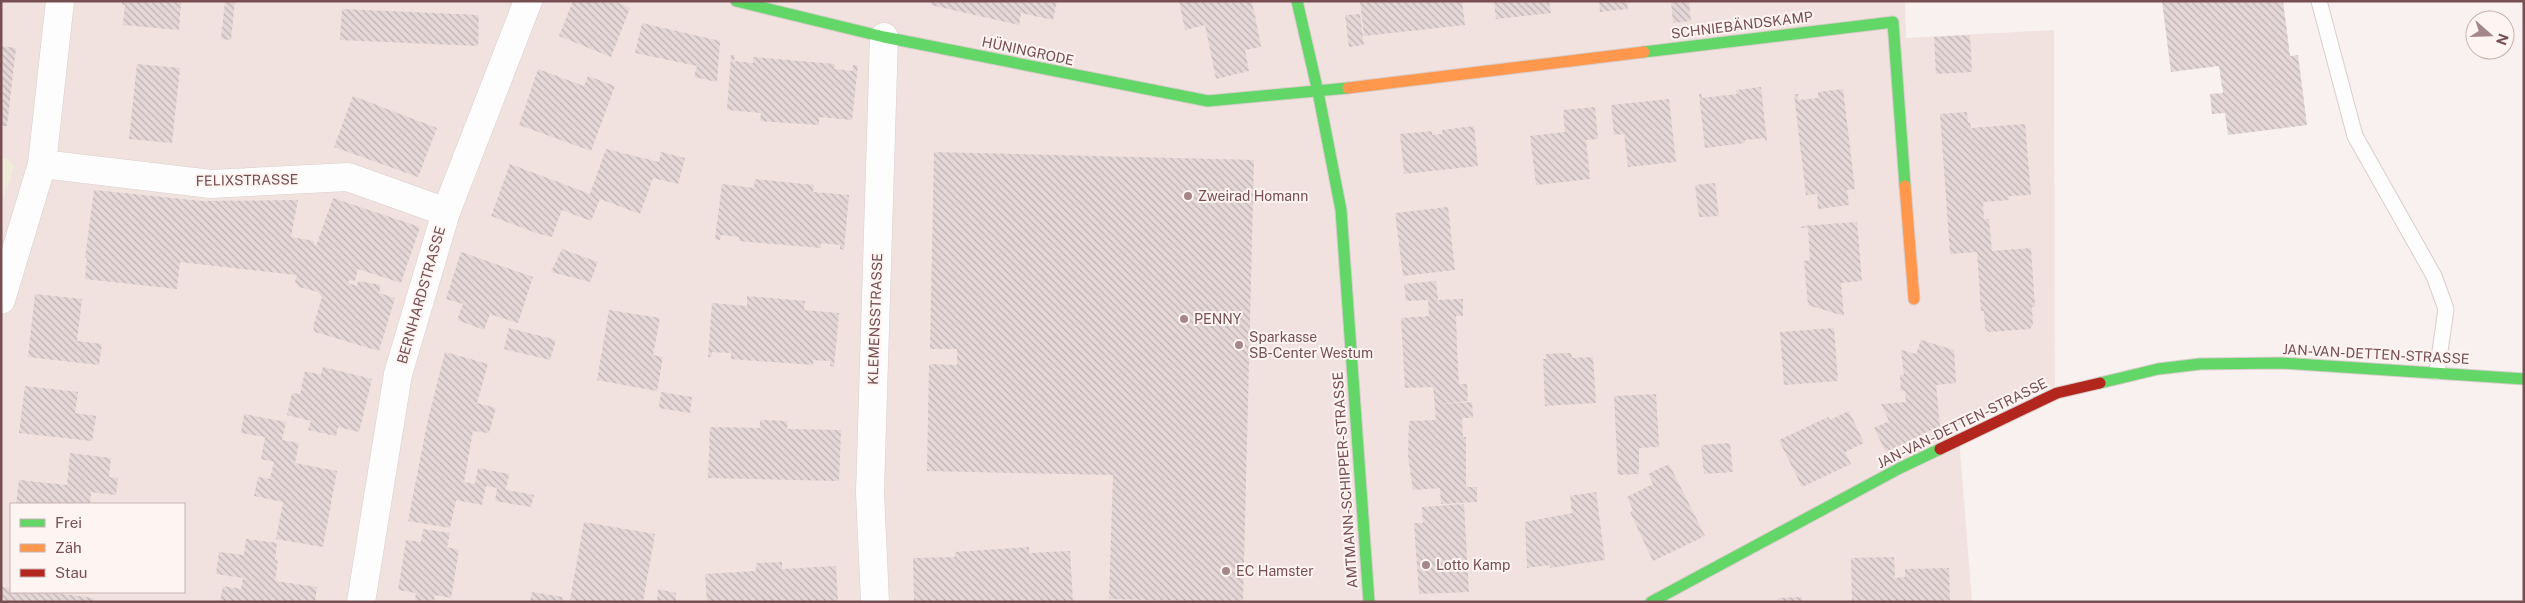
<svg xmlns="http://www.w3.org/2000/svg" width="2525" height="603" font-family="'Public Sans',sans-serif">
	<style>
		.residential { fill: #f1e2df; fill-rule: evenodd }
		.park { fill: #eeedda }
		.building { fill: url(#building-back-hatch) }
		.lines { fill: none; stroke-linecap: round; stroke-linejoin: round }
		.lane-casing { stroke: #d9cecd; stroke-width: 17 }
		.street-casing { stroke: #d9cecd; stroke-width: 29 }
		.fast-casing { stroke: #d9cdcc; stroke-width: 13 }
		.slow-casing { stroke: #d9cdcc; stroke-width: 13 }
		.jam-casing { stroke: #d9cdcc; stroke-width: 13 }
		.lane { stroke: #fefdfd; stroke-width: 15 }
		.street { stroke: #fefdfd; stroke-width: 28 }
		.fast { stroke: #63d668; stroke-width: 11 }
		.slow { stroke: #ff974d; stroke-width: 11 }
		.jam { stroke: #b3261e; stroke-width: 11 }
		.poi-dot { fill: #a48789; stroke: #fef4f2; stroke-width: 2 }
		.labels { text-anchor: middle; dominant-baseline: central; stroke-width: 4; stroke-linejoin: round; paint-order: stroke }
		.street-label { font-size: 14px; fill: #774e52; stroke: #fef4f2 }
		.poi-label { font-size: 14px; fill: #774e52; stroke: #fef4f2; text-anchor: start }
	</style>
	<defs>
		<pattern id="building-back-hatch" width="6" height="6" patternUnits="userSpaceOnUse" patternTransform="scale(1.25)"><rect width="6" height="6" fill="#e5d7d7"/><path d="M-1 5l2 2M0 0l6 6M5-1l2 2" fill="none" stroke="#beb1b1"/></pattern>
	</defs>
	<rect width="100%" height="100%" fill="#f8f1ef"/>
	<path class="residential" d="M1,1H1905L1906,38L2054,30L2055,386L1958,425L1972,602H1ZM11,504H184V592H11Z"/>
	<polygon class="park" points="1,158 6,158 14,166 1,204"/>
	<g class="building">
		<polygon points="122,1 181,1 179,30 123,25 125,5 122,5"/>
		<polygon points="225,1 235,1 231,40 221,39"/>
		<polygon points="573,1 614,1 630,8 611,57 559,36"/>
		<polygon points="932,1 1057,1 1053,20 1021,13 1019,25 931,5"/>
		<polygon points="1179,1 1252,1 1261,47 1245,50 1249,71 1216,79 1205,25 1185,30"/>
		<polygon points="1360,1 1462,1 1465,25 1364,36"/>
		<polygon points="1494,1 1549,1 1551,13 1496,19"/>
		<polygon points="1599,1 1627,1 1628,9 1600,12"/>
		<polygon points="1671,1 1689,1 1691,21 1673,23"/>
		<polygon points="2162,1 2283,1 2290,56 2298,55 2307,125 2228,135 2225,113 2212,114 2210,94 2223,93 2219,66 2171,72"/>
		<polygon points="342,9 479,15 478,46 340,40"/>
		<polygon points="1360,14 1364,45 1349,47 1345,15"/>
		<polygon points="642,23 720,41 717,82 694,77 697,66 635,53"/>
		<polygon points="1970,35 1972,72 1936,74 1934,37"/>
		<polygon points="1,46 16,48 7,126 1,126"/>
		<polygon points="731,55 735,55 734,61 753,63 753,57 835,64 834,69 853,71 853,65 858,65 852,120 819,117 819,125 760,121 761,113 727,110"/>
		<polygon points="137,64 180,68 172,143 129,139"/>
		<polygon points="538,69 584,86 588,76 615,86 591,151 519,125"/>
		<polygon points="1761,87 1767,141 1765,141 1765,138 1745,140 1745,143 1705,148 1699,94 1701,93 1702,98 1737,94 1736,90"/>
		<polygon points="1843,89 1855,189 1847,190 1849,205 1818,209 1817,194 1806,195 1794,94 1798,94 1798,100 1818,98 1818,92"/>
		<polygon points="353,96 437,128 418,177 334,147"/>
		<polygon points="1669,99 1676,162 1628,167 1624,134 1614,135 1611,105"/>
		<polygon points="1595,107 1598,139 1586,140 1590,179 1536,185 1530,136 1565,132 1563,110"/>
		<polygon points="1967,112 1968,123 1970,122 1971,128 2025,124 2031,195 2008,196 2009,200 1983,202 1984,219 1989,219 1992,251 2031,248 2035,307 2032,307 2033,325 2030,329 1989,332 1985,328 1984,311 1981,311 1977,252 1950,254 1940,114"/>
		<polygon points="1474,126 1478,166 1404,174 1400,134 1432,131 1432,135 1442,134 1442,130"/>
		<polygon points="606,149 659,162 661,152 685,158 678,184 653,178 640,214 600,199 591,221 562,210 552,237 536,233 491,216 510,164 590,194"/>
		<polygon points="934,152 1254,160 1243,602 1109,599 1113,475 927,471 929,364 957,365 957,349 930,349"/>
		<polygon points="755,179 814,185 813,192 849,195 844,250 840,249 840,245 821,243 821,248 739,241 739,237 721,235 720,240 715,239 722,184 754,188"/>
		<polygon points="1715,183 1719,216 1699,217 1695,185"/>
		<polygon points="94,190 202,201 298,200 291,237 314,241 314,245 316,246 333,198 420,227 401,283 358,269 355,281 349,280 348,283 357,286 358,281 381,285 379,293 395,298 379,351 315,332 313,327 322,297 318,292 299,287 295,282 297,275 180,262 177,289 85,279 87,258 85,258"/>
		<polygon points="1448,207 1455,270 1403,276 1395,213"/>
		<polygon points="1857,222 1862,281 1841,283 1844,316 1808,305 1804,261 1810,260 1808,228 1801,228 1802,226"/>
		<polygon points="562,249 598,262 590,282 551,272"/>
		<polygon points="461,252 533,277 518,323 490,314 484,330 457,320 463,304 446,299"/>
		<polygon points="1436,281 1438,300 1463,299 1463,316 1456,316 1457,350 1459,384 1467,384 1468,401 1439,404 1472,402 1473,418 1462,418 1463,437 1466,437 1466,487 1477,487 1477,502 1441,504 1440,488 1413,490 1408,455 1409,421 1436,420 1433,387 1405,388 1401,318 1429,316 1428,300 1406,301 1404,284"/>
		<polygon points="35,294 82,299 77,341 102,344 99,365 28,357"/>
		<polygon points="747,296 805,301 804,310 839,313 834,367 830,366 830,361 813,360 813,365 731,359 731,353 712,352 711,357 708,357 712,303 747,306"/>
		<polygon points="609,310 660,318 653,355 663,357 657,391 597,380"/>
		<polygon points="509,328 556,340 550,360 504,349"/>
		<polygon points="1834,328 1838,381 1784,385 1780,332"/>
		<polygon points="1921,340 1954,350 1956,383 1936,385 1940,426 1886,452 1874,428 1889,421 1881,404 1906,402 1905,391 1901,391 1900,375 1904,375 1901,350 1916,354"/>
		<polygon points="445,352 488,364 477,403 496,408 489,433 473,431 464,482 475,484 478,468 509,474 506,490 534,495 531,507 495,501 497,488 486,486 482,505 456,500 450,528 408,521 427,424"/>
		<polygon points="1571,353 1572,358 1593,357 1596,403 1545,406 1543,359 1546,359 1546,354"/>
		<polygon points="323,367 372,379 359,432 338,427 336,436 308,430 311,421 287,415 292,393 300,394 305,371 321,375"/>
		<polygon points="25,386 78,392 75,413 96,416 92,441 19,433"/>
		<polygon points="661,392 692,397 690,413 659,408"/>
		<polygon points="1656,394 1659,447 1639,448 1639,474 1618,475 1614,396"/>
		<polygon points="1849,411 1864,443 1845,452 1851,464 1802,487 1779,440 1828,417 1830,420"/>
		<polygon points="244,414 286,422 282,440 299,443 295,463 337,471 323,547 276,539 283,502 254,496 258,477 270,479 274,462 261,459 265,437 241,433"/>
		<polygon points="760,420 788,421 787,429 841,430 839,481 708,478 710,427 760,428"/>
		<polygon points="1730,443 1733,472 1704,474 1701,445"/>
		<polygon points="70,453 111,458 109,477 118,478 116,495 91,492 90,504 16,504 19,480 67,485"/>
		<polygon points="1669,464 1705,536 1653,561 1630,512 1633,510 1627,497 1653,484 1648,474"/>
		<polygon points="1596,492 1605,560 1550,568 1550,565 1527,568 1525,522 1572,513 1570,496"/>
		<polygon points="1464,504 1469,592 1419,594 1414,523 1423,523 1422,507"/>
		<polygon points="584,522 655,534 643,602 583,602 570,600"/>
		<polygon points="423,529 450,533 447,547 459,550 451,598 435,595 434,602 415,601 416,593 398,590 406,540 421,542"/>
		<polygon points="246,539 277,543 275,560 278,561 275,581 317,587 315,602 220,602 223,586 241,589 243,578 216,574 219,552 244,555"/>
		<polygon points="1029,547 1029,553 1070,551 1073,602 914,602 913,558 955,557 955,552"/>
		<polygon points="1894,557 1895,578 1905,577 1905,569 1949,568 1950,602 1852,602 1851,558"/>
		<polygon points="782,562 782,569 836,566 838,602 707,602 705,574 756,571 756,563"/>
		<polygon points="2,587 11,588 11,592 48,592 94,598 93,602 1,602"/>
		<polygon points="658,589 676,593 676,602 657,602"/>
		<polygon points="532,592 563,597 562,602 530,602"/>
		<polygon points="1802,597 1802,602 1779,602 1778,598"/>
	</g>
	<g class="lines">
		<defs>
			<polyline id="lane" points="2319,1 2355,136 2434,276 2446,309 2437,372"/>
			<g id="street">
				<polyline points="42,164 211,184 348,177 446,212"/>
				<polyline points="1,300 42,164 60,1"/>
				<polyline points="361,602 398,374 446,212 528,1"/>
				<polyline points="875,602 870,492 884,37"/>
			</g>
			<g id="fast">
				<polyline points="736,1 884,37 1208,101 1348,88"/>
				<polyline points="1297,1 1318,92 1341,210 1369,602"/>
				<polyline points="1644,52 1893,22 1905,186"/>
				<polyline points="2100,383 2158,369 2200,364 2282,363 2524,379"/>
				<polyline points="1651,602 1900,468 1940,449"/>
			</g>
			<g id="slow">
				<polyline points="1348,88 1644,52"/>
				<polyline points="1905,186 1914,299"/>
			</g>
			<polyline id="jam" points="1940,449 2057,393 2100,383"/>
		</defs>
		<use href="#lane" class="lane-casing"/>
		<use href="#street" class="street-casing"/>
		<use href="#fast" class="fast-casing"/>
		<use href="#slow" class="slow-casing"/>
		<use href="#jam" class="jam-casing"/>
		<use href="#lane" class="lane"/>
		<use href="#street" class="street"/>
		<use href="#fast" class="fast"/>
		<use href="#slow" class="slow"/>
		<use href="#jam" class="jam"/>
	</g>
	<g class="poi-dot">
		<circle cx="1188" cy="196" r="5"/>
		<circle cx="1184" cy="319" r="5"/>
		<circle cx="1239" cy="345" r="5"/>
		<circle cx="1426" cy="565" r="5"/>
		<circle cx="1226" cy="571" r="5"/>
	</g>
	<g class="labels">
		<g class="street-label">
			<text transform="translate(1742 25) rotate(-7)">SCHNIEBÄNDSKAMP</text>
			<text transform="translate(1028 51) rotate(12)">HÜNINGRODE</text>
			<text transform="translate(247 180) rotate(-1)">FELIXSTRASSE</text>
			<text transform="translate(421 295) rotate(-74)">BERNHARDSTRASSE</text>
			<text transform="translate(875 319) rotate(-88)">KLEMENSSTRASSE</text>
			<text transform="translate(2376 354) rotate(3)">JAN-VAN-DETTEN-STRASSE</text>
			<text transform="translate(1962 423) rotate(-26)">JAN-VAN-DETTEN-STRASSE</text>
			<text transform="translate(1345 480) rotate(-94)">AMTMANN-SCHIPPER-STRASSE</text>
		</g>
		<g class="poi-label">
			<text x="1198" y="196">Zweirad Homann</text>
			<text x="1194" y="319">PENNY</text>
			<text x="1249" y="337">Sparkasse<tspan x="1249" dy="16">SB-Center Westum</tspan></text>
			<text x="1436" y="565">Lotto Kamp</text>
			<text x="1236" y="571">EC Hamster</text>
		</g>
	</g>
	<rect width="2525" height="603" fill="none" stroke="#774e52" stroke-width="5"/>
	<rect x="10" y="503" width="175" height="90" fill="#fef4f2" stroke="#c8b2b2"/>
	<rect x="20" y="519" width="25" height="8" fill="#63d668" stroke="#c8b2b2"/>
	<text x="55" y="528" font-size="15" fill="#774e52">Frei</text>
	<rect x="20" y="544" width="25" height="8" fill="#ff974d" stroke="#c8b2b2"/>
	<text x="55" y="553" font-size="15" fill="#774e52">Zäh</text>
	<rect x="20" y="569" width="25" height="8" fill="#b3261e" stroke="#c8b2b2"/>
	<text x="55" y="578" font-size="15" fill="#774e52">Stau</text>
	<g transform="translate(2490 35) rotate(110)"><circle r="24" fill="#fef4f2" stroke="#c8b2b2"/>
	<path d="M0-4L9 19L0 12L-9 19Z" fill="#a48789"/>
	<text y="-8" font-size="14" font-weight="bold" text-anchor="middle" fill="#774e52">N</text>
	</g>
</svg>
